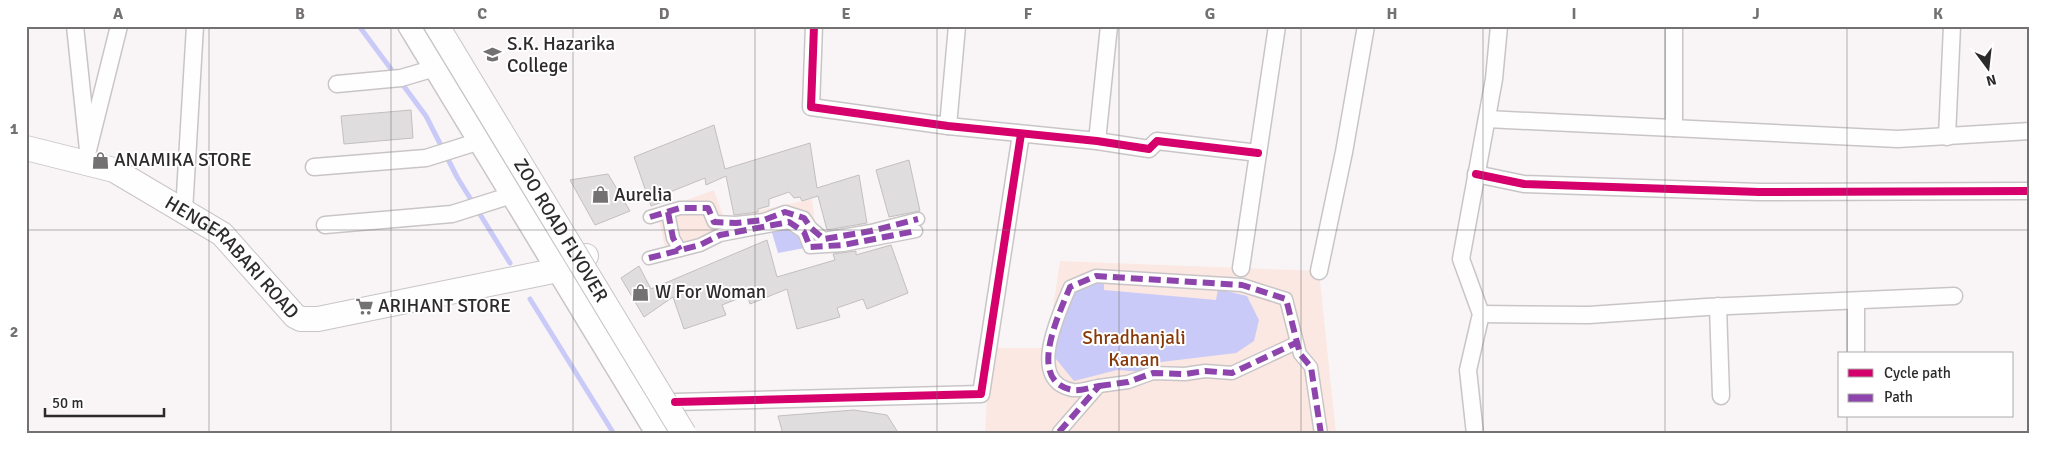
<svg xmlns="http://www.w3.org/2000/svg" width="2056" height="460" font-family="Signika,sans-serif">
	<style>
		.green { fill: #fbe8e2 }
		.water { fill: #c9caf7 }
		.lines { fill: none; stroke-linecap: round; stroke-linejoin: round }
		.stream { stroke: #c9caf7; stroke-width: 5 }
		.building { fill: #e0ddde; stroke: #c2bfbf }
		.pedestrian-casing { stroke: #c9c5c7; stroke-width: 15 }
		.minor-casing { stroke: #c9c5c7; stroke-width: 19 }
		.tertiary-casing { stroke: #c9c5c7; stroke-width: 24 }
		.secondary-casing { stroke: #c9c5c7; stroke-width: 26 }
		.pedestrian { stroke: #fefefe; stroke-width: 12 }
		.minor { stroke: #fefefe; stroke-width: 16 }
		.tertiary { stroke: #fefefe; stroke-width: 21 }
		.secondary { stroke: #fefefe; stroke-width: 24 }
		.secondary-bridge-casing { stroke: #c9c5c7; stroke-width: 26; stroke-linecap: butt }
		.secondary-bridge { stroke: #fefefe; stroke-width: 24 }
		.quiet { stroke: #8e44ad; stroke-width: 6; stroke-dasharray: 12 6; stroke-linecap: butt }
		.cycleway-casing { stroke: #fff; stroke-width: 11 }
		.cycleway { stroke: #d6006c; stroke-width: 8 }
		.grid { fill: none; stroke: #747172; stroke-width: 1; stroke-opacity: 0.55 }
		.labels { text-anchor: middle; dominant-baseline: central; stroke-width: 4; stroke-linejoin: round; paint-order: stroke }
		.poi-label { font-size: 19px; fill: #2d2a2b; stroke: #fff; text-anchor: start }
		.street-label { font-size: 19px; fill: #2d2a2b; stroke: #fff }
		.park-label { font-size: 19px; fill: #88390a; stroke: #fff }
		.neatline { fill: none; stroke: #747172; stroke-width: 2 }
		.grid-label { font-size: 16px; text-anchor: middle; font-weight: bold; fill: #747172 }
	</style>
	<rect width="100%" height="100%" fill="#f9f5f7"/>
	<g class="green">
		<polygon points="714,190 724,218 812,199 817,239 810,247 789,222 720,235 668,261 657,211"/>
		<polygon points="1060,261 1319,271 1336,434 985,434 990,348 1047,348"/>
	</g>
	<g class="water">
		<polygon points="789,222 810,247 778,253 770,226"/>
		<polygon points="1104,275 1104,290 1216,300 1218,289 1247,296 1259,320 1254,341 1236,353 1161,362 1144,372 1117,370 1074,381 1047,348 1074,292"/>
	</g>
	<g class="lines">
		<g class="stream">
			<polyline points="359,26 426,116 457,177 510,263"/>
			<polyline points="530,299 614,434"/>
		</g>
	</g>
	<g class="building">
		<polygon points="411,110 413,138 344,144 341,116"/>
		<polygon points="714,125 725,169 810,143 817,188 859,175 867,223 827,230 818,196 802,201 800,197 794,198 789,192 769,199 769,206 758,209 758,212 734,215 726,176 706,185 705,178 665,194 668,200 651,206 634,157"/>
		<polygon points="909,160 920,211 889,217 876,170"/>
		<polygon points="608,174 630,211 595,225 570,180"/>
		<polygon points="767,240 777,277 835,260 833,254 856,251 856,255 891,245 908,293 867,309 863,299 837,308 840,317 797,329 787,289 750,304 747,295 722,305 726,315 684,329 673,297 644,317 621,278 639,266 651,289"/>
		<polygon points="854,410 887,415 899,434 783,434 778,416"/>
	</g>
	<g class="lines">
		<defs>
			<g id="pedestrian">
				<polyline points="668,212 673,238 680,250"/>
				<polyline points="650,217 680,208 708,208 714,222 736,223 764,220 785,212 804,218 811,228 824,239 871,231 918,219"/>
				<polyline points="649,258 700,245 720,235 789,222 804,232 810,247 843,245 916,231"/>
				<polyline points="1099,386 1128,382 1153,373 1185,374 1205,371 1232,373 1296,343"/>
				<path d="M1059,432L1099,386C1092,387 1081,391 1073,390C1025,382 1060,312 1070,287L1096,276L1242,285L1286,299L1300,354L1311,367L1321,434"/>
			</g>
			<g id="minor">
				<polyline points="75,26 88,150 119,26"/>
				<polyline points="814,26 811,107 948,126 1097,141 1149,149 1157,141 1258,153"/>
				<polyline points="1674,26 1674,128"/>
				<polyline points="337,84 401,78 435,68"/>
				<polyline points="1487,119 1898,139 2030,131"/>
				<polyline points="948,126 957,26"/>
				<polyline points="1947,137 1952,26"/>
				<polyline points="1097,141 1109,26"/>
				<polyline points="314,167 426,158 480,141"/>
				<polyline points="1476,174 1524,184 1759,192 2030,191"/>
				<polyline points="184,211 195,26"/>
				<polyline points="325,225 452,214 512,195"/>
				<polyline points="1241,268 1277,26"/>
				<polyline points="1319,271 1344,152 1366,26"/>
				<polyline points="1856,301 1856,354"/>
				<polyline points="1718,306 1721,396"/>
				<polyline points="1481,314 1589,315 1706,307 1954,296"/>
				<polyline points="675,402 981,394 1021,134"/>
				<polyline points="1475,434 1468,370 1481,314 1461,259 1494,79 1499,26"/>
			</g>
			<polyline id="tertiary" points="409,26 657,434"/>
			<g id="secondary">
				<path id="s1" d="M26,148L114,170L222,234L295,316L301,319H318L558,270L586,256"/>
			</g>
		</defs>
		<use href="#pedestrian" class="pedestrian-casing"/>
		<use href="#minor" class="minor-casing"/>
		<use href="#tertiary" class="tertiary-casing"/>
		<use href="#secondary" class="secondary-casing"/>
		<use href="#pedestrian" class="pedestrian"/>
		<use href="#minor" class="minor"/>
		<use href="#tertiary" class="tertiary"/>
		<use href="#secondary" class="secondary"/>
		<defs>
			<g id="secondary-bridge">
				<path id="s2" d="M437,26L684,434"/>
			</g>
		</defs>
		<use href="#secondary-bridge" class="secondary-bridge-casing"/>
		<use href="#secondary-bridge" class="secondary-bridge"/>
		<g class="quiet">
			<polyline points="668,212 673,238 680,250"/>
			<polyline points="650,217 680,208 708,208 714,222 736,223 764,220 785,212 804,218 811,228 824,239 871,231 918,219"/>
			<polyline points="649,258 700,245 720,235 789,222 804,232 810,247 843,245 916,231"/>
			<polyline points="1099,386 1128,382 1153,373 1185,374 1205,371 1232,373 1296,343"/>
			<path d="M1059,432L1099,386C1092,387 1081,391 1073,390C1025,382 1060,312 1070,287L1096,276L1242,285L1286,299L1300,354L1311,367L1321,434"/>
		</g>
		<defs>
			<g id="cycleway">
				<polyline points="814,26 811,107 948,126 1097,141 1149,149 1157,141 1258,153"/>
				<polyline points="1476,174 1524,184 1759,192 2030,191"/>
				<polyline points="675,402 981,394 1021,134"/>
			</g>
		</defs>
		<use href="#cycleway" class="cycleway-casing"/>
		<use href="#cycleway" class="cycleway"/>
	</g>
	<path class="grid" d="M209,26V434M391,26V434M573,26V434M755,26V434M937,26V434M1119,26V434M1301,26V434M1483,26V434M1665,26V434M1847,26V354M26,230H2030M1847,416V434"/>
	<defs>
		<symbol id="university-bare" viewBox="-9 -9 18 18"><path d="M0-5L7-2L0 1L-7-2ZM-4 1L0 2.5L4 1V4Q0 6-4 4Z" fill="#747172" stroke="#fff" stroke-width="2.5" paint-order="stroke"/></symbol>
		<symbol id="shop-bare" viewBox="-9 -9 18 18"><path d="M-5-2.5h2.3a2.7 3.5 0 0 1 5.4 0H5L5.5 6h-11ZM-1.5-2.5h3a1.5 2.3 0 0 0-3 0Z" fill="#747172" stroke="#fff" stroke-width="2.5" paint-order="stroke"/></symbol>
		<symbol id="supermarket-bare" viewBox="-9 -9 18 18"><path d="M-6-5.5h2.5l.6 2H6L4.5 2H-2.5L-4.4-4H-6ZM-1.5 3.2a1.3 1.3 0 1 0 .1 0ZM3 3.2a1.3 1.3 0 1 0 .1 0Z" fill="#747172" stroke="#fff" stroke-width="2.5" paint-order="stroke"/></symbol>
	</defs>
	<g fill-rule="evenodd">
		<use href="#university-bare" x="480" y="42" width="25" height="25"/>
		<use href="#shop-bare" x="88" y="148" width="25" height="25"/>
		<use href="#shop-bare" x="588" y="182" width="25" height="25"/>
		<use href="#shop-bare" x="628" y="280" width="25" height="25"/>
		<use href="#supermarket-bare" x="352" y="294" width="25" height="25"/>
	</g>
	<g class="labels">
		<g class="poi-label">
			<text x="507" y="44">S.K. Hazarika<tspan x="507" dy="22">College</tspan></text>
			<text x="114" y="160">ANAMIKA STORE</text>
			<text x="614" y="195">Aurelia</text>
			<text x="655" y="292">W For Woman</text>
			<text x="378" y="306">ARIHANT STORE</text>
		</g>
		<g class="street-label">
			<text stroke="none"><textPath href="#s2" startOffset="239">ZOO ROAD FLYOVER</textPath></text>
			<text stroke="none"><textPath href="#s1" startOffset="239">HENGERABARI ROAD</textPath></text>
		</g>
		<g class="park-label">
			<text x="1134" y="338">Shradhanjali<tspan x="1134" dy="22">Kanan</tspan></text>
		</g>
	</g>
	<rect width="2056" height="460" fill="none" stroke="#ffffff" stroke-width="55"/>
	<rect x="1838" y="352" width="175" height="65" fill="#ffffff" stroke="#abaaaa"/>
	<rect x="1848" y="369" width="25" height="8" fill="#d6006c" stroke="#abaaaa"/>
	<text x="1884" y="378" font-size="15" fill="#2d2a2b">Cycle path</text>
	<rect x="1848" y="394" width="25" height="8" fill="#8e44ad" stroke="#abaaaa"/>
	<text x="1884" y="402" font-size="15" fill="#2d2a2b">Path</text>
	<g transform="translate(1988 68) rotate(165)" stroke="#ffffff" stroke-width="4" paint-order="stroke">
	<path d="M0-4L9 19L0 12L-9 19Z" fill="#2d2a2b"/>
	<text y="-8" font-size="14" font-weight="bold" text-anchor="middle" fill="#2d2a2b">N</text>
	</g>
	<path d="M45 408v8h119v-8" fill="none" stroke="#2d2a2b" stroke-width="2.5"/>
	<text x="52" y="408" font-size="15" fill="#2d2a2b" stroke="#ffffff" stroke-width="4" paint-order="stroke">50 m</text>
	<rect x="28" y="28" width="2000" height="404" class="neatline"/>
	<g class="grid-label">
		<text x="118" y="19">A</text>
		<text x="300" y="19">B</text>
		<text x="482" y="19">C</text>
		<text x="664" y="19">D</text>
		<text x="846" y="19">E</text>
		<text x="1028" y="19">F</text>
		<text x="1210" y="19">G</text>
		<text x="1392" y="19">H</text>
		<text x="1574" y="19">I</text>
		<text x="1756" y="19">J</text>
		<text x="1938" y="19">K</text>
		<text x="14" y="134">1</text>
		<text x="14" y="337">2</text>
	</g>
</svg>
